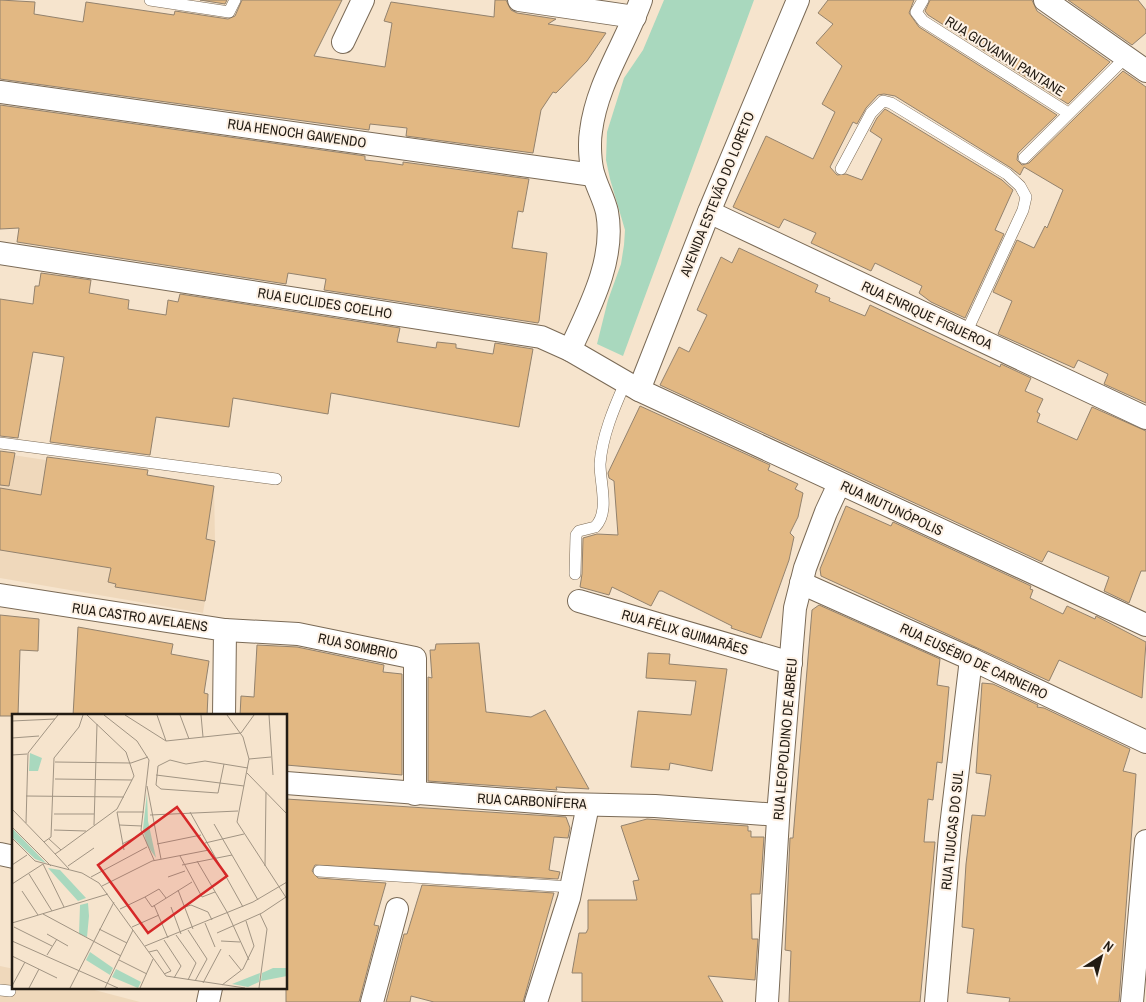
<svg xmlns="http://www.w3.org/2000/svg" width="1146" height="1002" font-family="'Archivo Narrow',sans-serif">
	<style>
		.built { fill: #efd8bb }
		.green { fill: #a9d8be }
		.building { fill: #e2b883; stroke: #93826d }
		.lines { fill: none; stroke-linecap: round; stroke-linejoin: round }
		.service-casing { stroke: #7a6a56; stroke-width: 12 }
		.minor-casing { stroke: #7a6a56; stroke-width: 24 }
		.service { stroke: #fff; stroke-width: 11 }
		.minor { stroke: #fff; stroke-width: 22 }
		.labels { text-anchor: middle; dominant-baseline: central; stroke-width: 4; stroke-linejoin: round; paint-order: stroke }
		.street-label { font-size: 14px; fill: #221b13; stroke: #fef2e5 }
		.inset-road { fill: none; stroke: #a19483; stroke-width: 1 }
		.view { fill: #d62828; fill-opacity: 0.15; stroke: #d62828; stroke-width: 2.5 }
		.inset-edge { fill: none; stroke: #221b13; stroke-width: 2.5 }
	</style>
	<rect width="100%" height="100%" fill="#f6e4cd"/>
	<g class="built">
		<polygon points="0,453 214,486 215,541 203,613 0,578"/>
		<polygon points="0,966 14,969 14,988 87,988 140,1002 0,1002"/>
	</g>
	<polygon class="green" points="664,0 754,0 623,356 597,344 608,300 621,264 624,245 625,230 610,179 606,160 607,132 624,78 643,50"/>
	<g class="building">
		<polygon points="0,0 35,2 34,14 83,22 86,2 174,15 175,11 228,19 235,16 242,0 342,0 314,56 385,67 392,23 384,21 391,2 494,17 495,0 506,0 511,10 517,13 556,19 548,24 606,33 587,61 556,93 553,92 541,110 533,153 406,136 407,128 370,124 369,130 0,79"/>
		<polygon points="200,0 227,0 225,4"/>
		<polygon points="828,0 914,0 909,13 919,27 1057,115 1018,153 1017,160 1022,165 1029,163 1123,71 1146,87 1146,403 1104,384 1108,374 1078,360 1074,368 998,334 1012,301 993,292 1017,240 1034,248 1045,226 1047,228 1063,190 1024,167 1020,175 1011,168 895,96 884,94 878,95 866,108 857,124 853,122 830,167 837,175 846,174 862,180 882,139 870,131 877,118 885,109 1002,180 1013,190 995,230 1004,234 965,318 931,302 919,293 922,286 875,263 871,271 811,243 816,233 784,219 779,228 733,207 766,136 813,159 835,112 822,104 842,66 816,43 833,24 818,13"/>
		<polygon points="930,0 1032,0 1037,11 1110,62 1068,104 928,15 925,11"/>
		<polygon points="1068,0 1138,0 1146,10 1146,33 1132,45"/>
		<polygon points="0,105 365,156 365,160 383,162 403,165 403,162 529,179 523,212 518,211 512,248 547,253 539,321 538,323 324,290 326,279 288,273 286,284 17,242 19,228 0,229"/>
		<polygon points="739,248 818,285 815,292 830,298 829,301 865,316 870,305 1000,367 1001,364 1031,378 1025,391 1043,399 1037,412 1040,414 1037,422 1077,440 1092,407 1146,431 1146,571 1141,571 1129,603 1104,591 1109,577 1048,551 1042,562 660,385 679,347 689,352 707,315 697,310 721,257 732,263"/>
		<polygon points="41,273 91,280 89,293 129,300 128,309 166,315 168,300 178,302 180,294 400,328 397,342 436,348 437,342 456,344 456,348 493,354 495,343 533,349 519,427 331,393 328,414 233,398 229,427 156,417 150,455 50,442 64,357 33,352 18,438 0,436 0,299 33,304 35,286 39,286"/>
		<polygon points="640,406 770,465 768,470 798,484 795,489 803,493 798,517 790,533 794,537 789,560 761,638 731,628 732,626 662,591 659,591 651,606 612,587 609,595 580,587 582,574 583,538 597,534 618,535 614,481 609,478 608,473"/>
		<polygon points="0,451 15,453 9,486 0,485"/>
		<polygon points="47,457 148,470 147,475 214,486 206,539 215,541 205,601 115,587 116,584 108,582 111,568 0,550 0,488 41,495"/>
		<polygon points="846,506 891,526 893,522 1031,586 1030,589 1033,590 1030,598 1063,614 1067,606 1095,619 1096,616 1146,642 1142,698 1059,660 1049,681 821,576 820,569"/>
		<polygon points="819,605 940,659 937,685 949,687 942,763 937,762 933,800 928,799 924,842 935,842 920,1002 789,1002 791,951 785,950 790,838 793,838 812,610"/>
		<polygon points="0,615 39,619 38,651 20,650 18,716 0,716"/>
		<polygon points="78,627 173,644 171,654 209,661 204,693 208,694 207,716 73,716"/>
		<polygon points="479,643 486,712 531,717 545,710 589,789 556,787 557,790 428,781 428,677 432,678 430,650 435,650 436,644"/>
		<polygon points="257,645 297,647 384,665 383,672 402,674 402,775 286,765 286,716 240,716 241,696 254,697"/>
		<polygon points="648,653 670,654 669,664 727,669 712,771 670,763 669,770 631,767 638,711 691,715 696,681 646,678"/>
		<polygon points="982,683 993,684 1038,705 1037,707 1044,708 1130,749 1123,771 1136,774 1119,1002 1009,1002 1010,998 967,993 974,929 962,927 966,864 972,815 985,816 991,775 976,773"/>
		<polygon points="286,799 566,817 570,828 568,838 554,837 549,870 560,872 558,879 315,865 312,871 318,878 386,883 374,925 379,926 359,1002 286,1002"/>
		<polygon points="647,819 748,826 748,831 751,831 751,837 764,837 760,894 751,894 752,939 758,939 755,980 708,976 723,1002 582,1002 582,973 572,973 579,933 586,933 588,929 588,900 637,900 633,881 639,880 621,826"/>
		<polygon points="422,885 554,893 523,1002 434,1002 411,996 410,1002 386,1002 404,934 407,934"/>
	</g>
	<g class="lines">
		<defs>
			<g id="service">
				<polyline points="150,0 229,12 235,0"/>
				<polyline points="923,0 916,12 923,21 1068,113"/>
				<polyline points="1024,158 1126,57"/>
				<polyline points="841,169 871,113 883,101 891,103 1007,174 1020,186 1026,197 1023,210 966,333"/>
				<polyline points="0,443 276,479"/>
				<path d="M575,574L576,535L579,531L595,527C610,512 600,484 600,464C602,436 614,408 625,383"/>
				<polyline points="319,871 571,887"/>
				<polyline points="0,990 10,991"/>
			</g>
			<g id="minor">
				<polyline points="519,0 635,17"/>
				<polyline points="1045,0 1146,71"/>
				<polyline points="343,42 363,0"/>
				<polyline points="0,92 593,175"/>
				<polyline points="709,212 1146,418"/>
				<polyline points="0,253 541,337 570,350 639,390 1146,625"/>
				<path d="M570,350C589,309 616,259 607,212C604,199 598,189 594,176C590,165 589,143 591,131C597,83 625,45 641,0"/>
				<polyline points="639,390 709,212 798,0"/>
				<polyline points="801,583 971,659 1146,742"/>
				<polyline points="0,595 225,630 224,716"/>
				<polyline points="579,601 791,663"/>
				<polyline points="225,630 298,634 415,658 415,794"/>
				<polyline points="286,783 564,804 655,806 778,815"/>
				<polyline points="0,854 14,857"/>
				<polyline points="208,1002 211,988"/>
				<polyline points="372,1002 397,909"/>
				<polyline points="536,1002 569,898 588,805"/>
				<polyline points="767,1002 779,803 795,608 805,568 826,512 839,484"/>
				<polyline points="936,1002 950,835 971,659"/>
				<polyline points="1132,1002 1146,841"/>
			</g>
		</defs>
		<use href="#service" class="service-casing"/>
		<use href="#minor" class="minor-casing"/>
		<use href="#service" class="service"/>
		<use href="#minor" class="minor"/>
	</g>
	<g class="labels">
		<g class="street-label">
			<text transform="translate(1005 56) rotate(32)">RUA GIOVANNI PANTANE</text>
			<text transform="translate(297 133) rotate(8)">RUA HENOCH GAWENDO</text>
			<text transform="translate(717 194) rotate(-68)">AVENIDA ESTEVÃO DO LORETO</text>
			<text transform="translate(325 303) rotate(9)">RUA EUCLIDES COELHO</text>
			<text transform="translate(927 315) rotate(25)">RUA ENRIQUE FIGUEROA</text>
			<text transform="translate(892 508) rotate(25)">RUA MUTUNÓPOLIS</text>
			<text transform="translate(140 617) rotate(8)">RUA CASTRO AVELAENS</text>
			<text transform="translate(685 632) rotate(16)">RUA FÉLIX GUIMARÃES</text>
			<text transform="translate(358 646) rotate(12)">RUA SOMBRIO</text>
			<text transform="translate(974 661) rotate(25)">RUA EUSÉBIO DE CARNEIRO</text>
			<text transform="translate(785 739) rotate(-85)">RUA LEOPOLDINO DE ABREU</text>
			<text transform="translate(532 801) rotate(3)">RUA CARBONÍFERA</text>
			<text transform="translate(952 830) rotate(-84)">RUA TIJUCAS DO SUL</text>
		</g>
	</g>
	<g transform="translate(12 714)">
		<rect width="275" height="275" fill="#f6e4cd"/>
		<path d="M18,39L30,44L26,57H17ZM135,79L136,107L144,144L135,131L131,115ZM0,114L34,149L23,145L0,123ZM36,154L48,156L74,184L66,187ZM76,189L77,202L75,223L67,220L68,191ZM78,238L101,254L98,261L74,246ZM261,254H275V262L249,267L250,259ZM104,255L129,268L126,274L100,263ZM248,259L247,268L236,273L220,270Z" fill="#a9d8be"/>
		<path class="inset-road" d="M92,1L125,27L137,46L129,116L142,146M113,1L154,27L229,19L242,1M145,1L154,27M168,1L177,25M189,1L191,23M215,1L231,23L237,45L225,108L275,185M257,1L261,61M275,1V26M0,7L43,5M0,24L27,22M0,41L15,40M237,45L259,43M43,48L119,49L136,43M212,50L206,79L149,75L144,71L146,52L158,46L174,50L193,47L236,54M235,59L275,100M144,61L232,72M43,65L120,66M135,72L149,145M14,82L112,83M0,95L32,128M105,98L112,136M105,98H132M178,98L231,193M42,100H82M138,101L226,97M14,109L16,39L46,1M202,110L246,186M82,111L85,10M107,111L130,112M0,113L39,152M42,116L74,117M0,124L23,147L70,159L87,169L154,262L233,274M37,125L49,136L43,140M193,129L232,120M110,130L130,120M145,130L189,121M49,136L105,95L122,62L114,38L75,1M168,142L190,183L203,178M185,147L215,198L237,246M31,150L52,193M0,151L15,141M170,151L220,141M56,152L82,134M253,152L254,78M57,155L32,128L39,123L42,44L67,13L71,1M17,160L40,197M79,163L135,133M156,163L173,157M0,170L31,150M90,172L140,147L197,136M166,176L181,215M10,177L26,201M133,183L147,175L154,184M142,191L156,224M159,193L169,220M173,193L179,191L196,198L200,206M108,195L133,183L140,193L180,168M31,200L109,242M0,209L96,180M193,209L203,233M2,213L40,232M120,213L147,201M87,215L115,229M176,216L195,245L183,267M205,219L250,199L274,183M35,220L56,232M164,221L184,249L176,266M152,226L169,252L162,264M0,227L106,274M209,227L228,228M133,232L241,188L275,168M137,238L145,236L159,257L152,260M35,241L45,225M217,241L229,256M0,242L45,264M107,246L135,260M191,269L209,235M210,271L231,255L242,232L234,207M0,272L13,248M17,274L27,255M58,274L102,188M93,274L121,216M128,274L141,245M247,274L255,215L248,200"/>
		<path class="view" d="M165,93L215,162L136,219L86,151Z"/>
		<rect width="275" height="275" class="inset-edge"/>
	</g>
	<g transform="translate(1101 957) rotate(36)" stroke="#fef2e5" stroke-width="4" paint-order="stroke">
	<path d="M0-4L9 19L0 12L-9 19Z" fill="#221b13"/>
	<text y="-8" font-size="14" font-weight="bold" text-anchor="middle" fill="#221b13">N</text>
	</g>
</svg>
